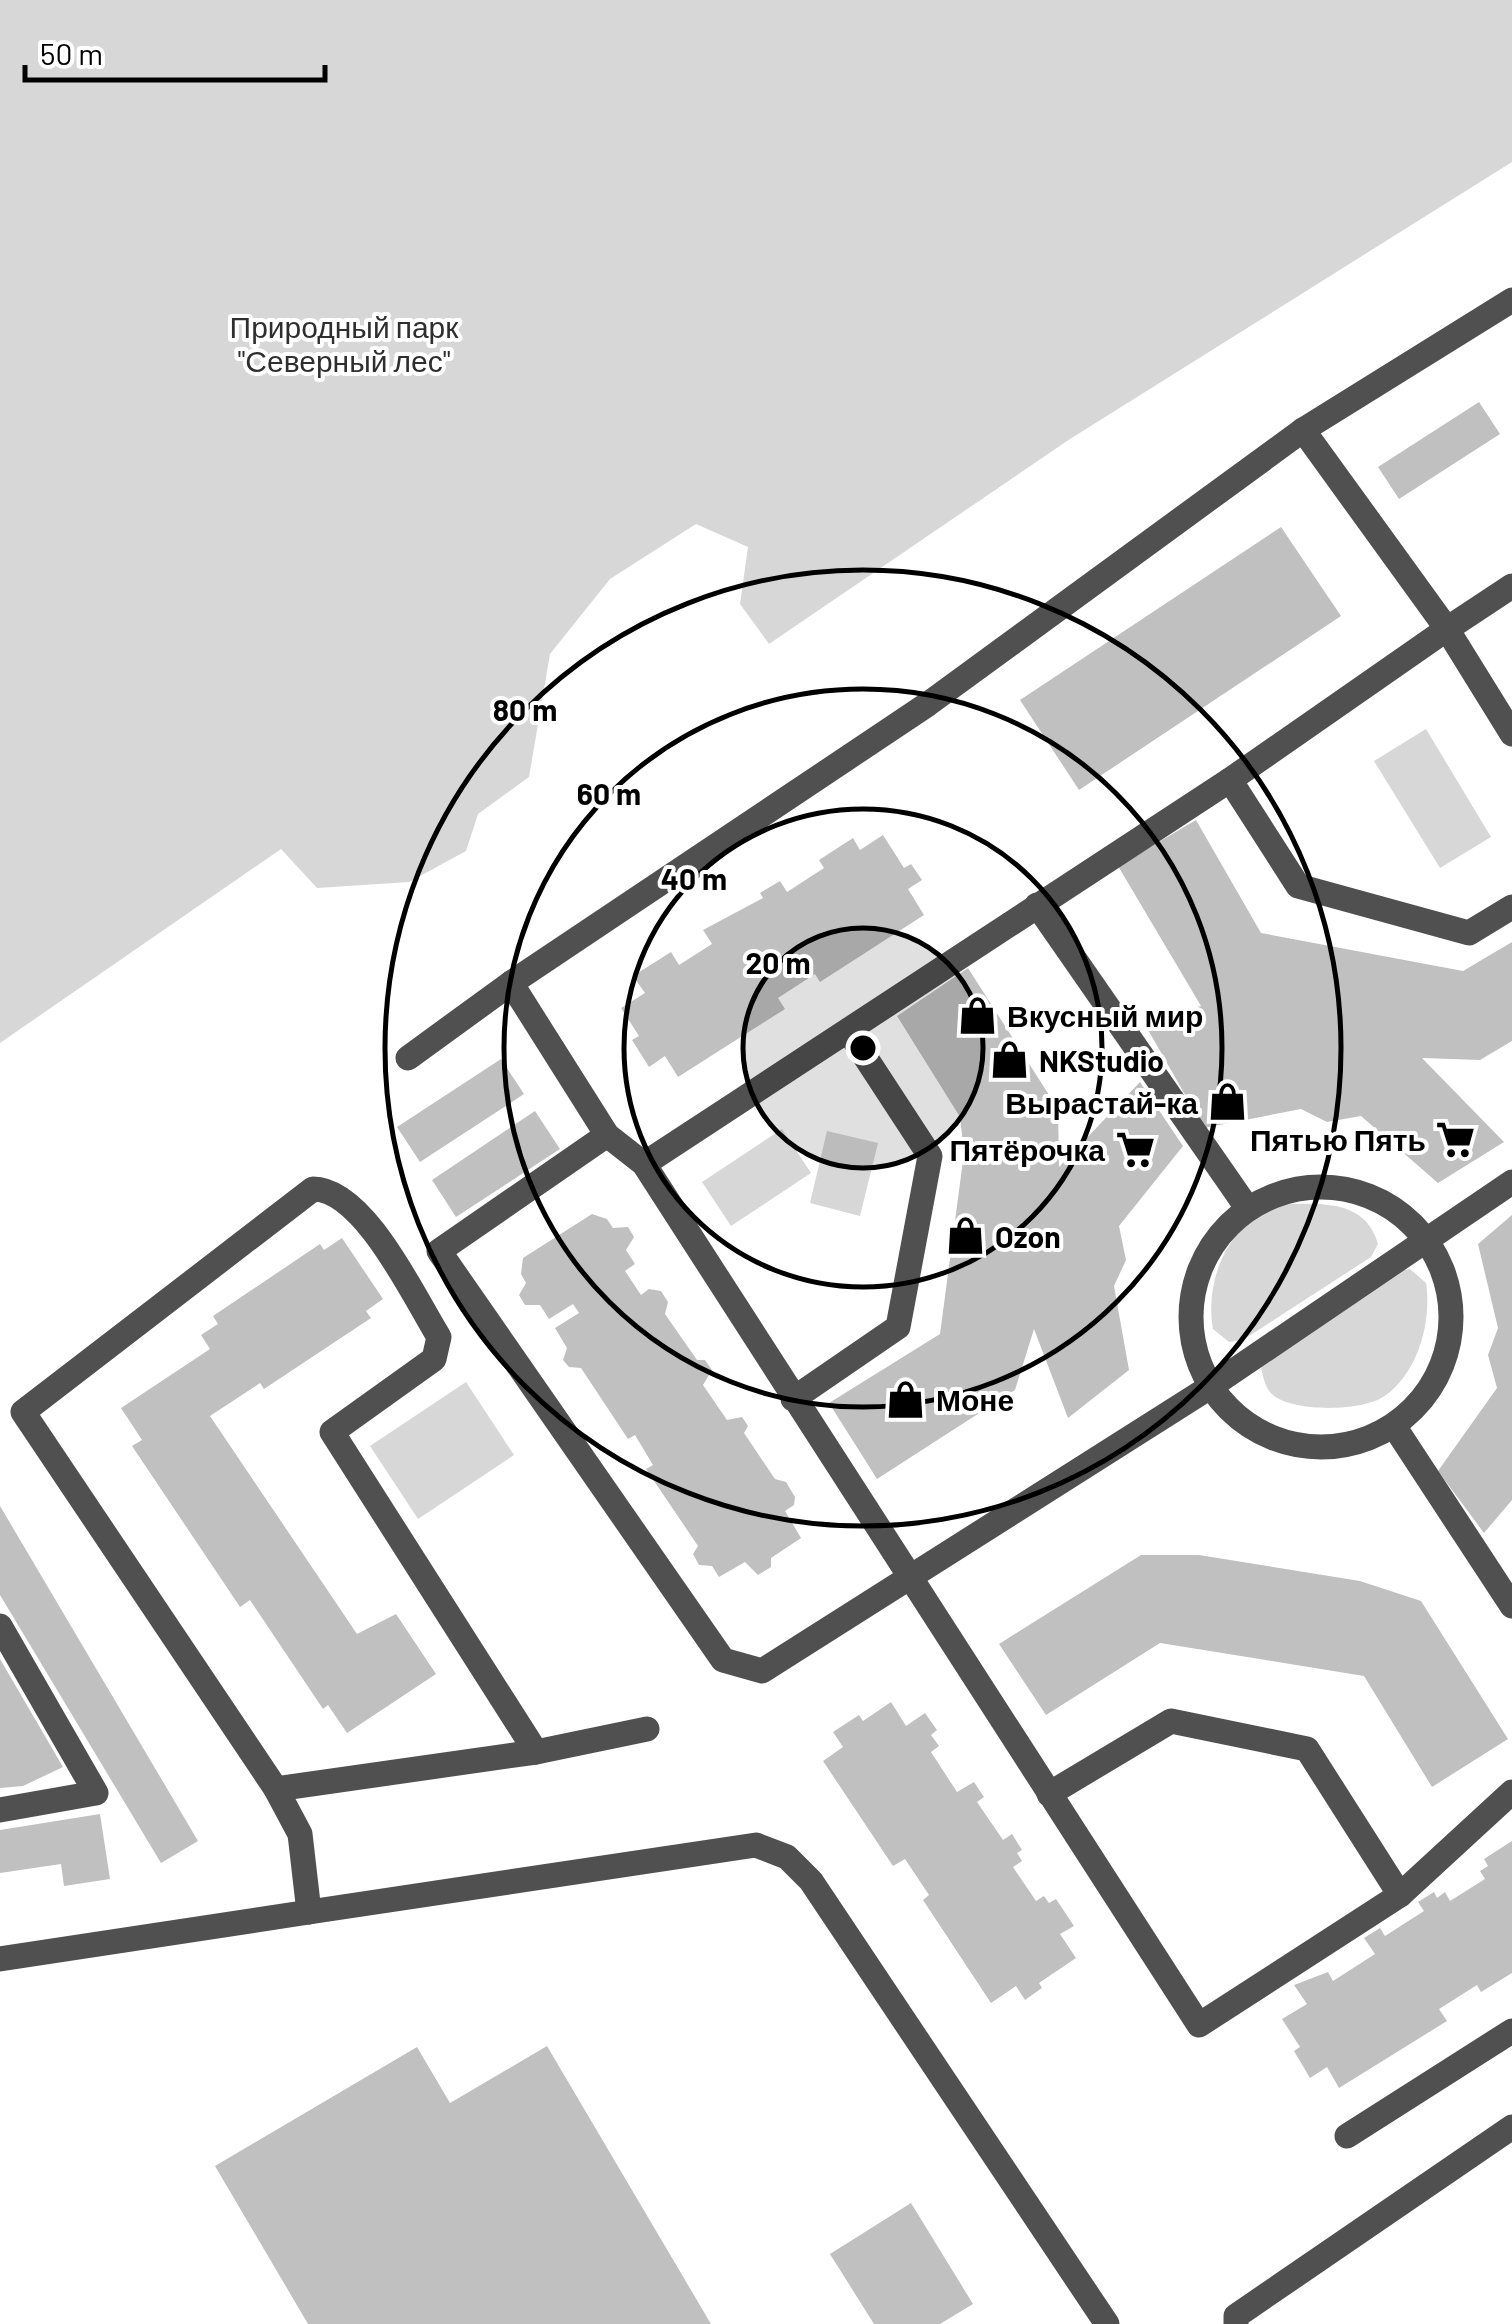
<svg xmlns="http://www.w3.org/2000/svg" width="1512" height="2324" font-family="Barlow,sans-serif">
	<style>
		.green { fill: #d7d7d7 }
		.building { fill: #c0c0c0 }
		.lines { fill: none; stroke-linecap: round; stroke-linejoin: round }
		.minor { stroke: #505050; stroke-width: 25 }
		.ring { fill: none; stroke: #000; stroke-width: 5 }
		.labels { text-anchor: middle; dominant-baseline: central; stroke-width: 8; stroke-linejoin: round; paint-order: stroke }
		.park-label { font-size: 30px; fill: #2e2e2e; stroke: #fff }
		.poi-label { font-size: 30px; font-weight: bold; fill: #000; stroke: #fff; text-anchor: start }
		.centre { fill: #000; stroke: #fff; stroke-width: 5 }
		.ring-label { font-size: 30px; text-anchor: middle; font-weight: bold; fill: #000; stroke: #fff; stroke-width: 8; stroke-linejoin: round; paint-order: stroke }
	</style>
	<rect width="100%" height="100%" fill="#fff"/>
	<g class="green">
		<polygon points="0,0 1512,0 1512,162 1070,439 769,644 740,604 748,547 696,524 610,579 550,654 529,777 478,814 466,851 409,882 317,888 281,849 0,1043"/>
		<polygon points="1426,729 1491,837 1440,868 1374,761"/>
		<polygon points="782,1129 811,1173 731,1226 702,1182"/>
		<polygon points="827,1131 878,1143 860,1216 810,1203"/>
		<path d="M1279,1204C1319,1204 1365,1198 1378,1244L1371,1257L1243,1340L1229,1342L1213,1329C1204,1277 1230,1223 1279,1204Z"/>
		<path d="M1410,1269L1426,1283C1432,1321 1418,1372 1386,1395C1364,1412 1296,1412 1274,1396C1265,1389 1264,1379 1261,1368L1268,1354L1396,1271Z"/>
		<polygon points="466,1382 514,1455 418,1519 370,1446"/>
	</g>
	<g class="building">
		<polygon points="1479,402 1500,434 1399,499 1378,467"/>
		<polygon points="1281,527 1341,616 1079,790 1020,700"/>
		<polygon points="1196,820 1261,933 1463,971 1512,942 1512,1041 1480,1060 1422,1058 1504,1142 1438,1183 1361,1116 1327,1122 1301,1109 1204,1128 1143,1021 1201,1006 1118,866"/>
		<polygon points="883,835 904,868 911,864 922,880 908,889 924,915 820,982 815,974 778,998 785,1009 678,1077 665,1056 649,1067 632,1040 639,1036 621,1008 645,993 633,976 671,952 679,965 712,944 703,930 763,898 760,893 780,881 787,892 824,868 819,860 853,838 860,850"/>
		<polygon points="968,968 1058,1109 1059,1167 1140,1082 1183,1146 1119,1226 1126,1260 1114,1286 1129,1370 1068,1418 1034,1329 1015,1390 877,1479 829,1403 940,1334 964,1153 960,1117 897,1016"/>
		<polygon points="501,1059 524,1094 420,1162 397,1127"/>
		<polygon points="535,1111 560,1149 456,1217 432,1180"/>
		<polygon points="592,1214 607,1219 613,1228 628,1227 634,1237 626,1250 635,1264 625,1271 641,1295 649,1289 661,1291 668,1302 665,1314 697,1360 705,1360 712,1370 703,1385 727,1420 742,1417 748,1426 744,1433 775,1479 786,1482 795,1497 794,1505 785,1511 801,1538 771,1558 771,1567 758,1575 745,1562 719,1577 712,1566 699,1565 693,1554 698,1546 646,1469 653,1465 635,1435 628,1439 581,1368 569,1367 563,1360 567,1348 555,1328 579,1313 573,1304 549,1319 540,1305 525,1305 519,1295 526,1283 521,1274 523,1258"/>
		<polygon points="1512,1215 1512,1500 1484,1533 1438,1471 1497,1388 1488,1355 1498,1328 1478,1244"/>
		<polygon points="342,1238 383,1299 366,1311 371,1318 264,1389 260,1383 210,1416 357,1634 396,1614 436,1674 347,1733 328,1705 323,1709 250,1600 240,1607 132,1446 142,1440 121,1408 210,1349 201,1335 218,1324 213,1316 320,1244 324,1250"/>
		<polygon points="0,1506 198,1841 161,1863 0,1595"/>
		<polygon points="1141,1555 1199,1555 1360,1581 1421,1601 1508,1739 1432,1787 1364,1676 1160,1643 1046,1715 999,1644"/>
		<polygon points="0,1659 63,1767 23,1786 0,1788"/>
		<polygon points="891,1702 906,1726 925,1713 937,1730 931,1735 939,1746 931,1752 957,1792 974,1782 984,1797 977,1802 1003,1840 1012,1834 1022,1850 1017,1853 1022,1861 1013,1867 1036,1901 1044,1896 1049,1903 1056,1899 1074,1926 1060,1934 1076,1958 1039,1983 1042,1988 1025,2000 1016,1986 991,2003 923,1900 929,1895 905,1859 893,1866 823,1761 843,1747 833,1732 859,1715 863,1721"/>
		<polygon points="100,1814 110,1879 64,1886 61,1864 0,1873 0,1830"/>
		<polygon points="1512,1841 1512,1973 1481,1992 1477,1985 1439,2009 1447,2021 1339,2088 1327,2067 1310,2078 1294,2051 1300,2047 1282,2019 1307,2004 1294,1985 1328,1972 1333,1981 1375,1954 1364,1938 1380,1928 1385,1936 1424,1911 1418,1902 1434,1892 1437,1898 1445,1892 1450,1901 1485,1879 1480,1871 1488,1866 1484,1859"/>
		<polygon points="547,2046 711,2324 308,2324 215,2166 417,2047 450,2103"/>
		<polygon points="911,2203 973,2304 940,2324 874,2324 830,2254"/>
	</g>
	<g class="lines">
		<g class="minor">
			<polyline points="1512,586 1447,629 1512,734"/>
			<polyline points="1230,780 1298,886 1469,933 1512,907"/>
			<polyline points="1037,905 1248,1209"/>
			<polyline points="511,983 607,1135 644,1164 1199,2025 1400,1895 1512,1792"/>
			<polyline points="408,1058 511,983 928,704 1303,430 1512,300"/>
			<polyline points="607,1135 439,1251 723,1660 762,1671 1210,1387 1512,1182"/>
			<polyline points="644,1164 1230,780 1447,629 1303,430"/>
			<circle cx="1321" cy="1317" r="130"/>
			<polyline points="793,1399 898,1327 930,1156 849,1032"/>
			<polyline points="1394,1426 1512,1606"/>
			<polyline points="0,1626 96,1793 0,1810"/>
			<path d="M536,1752L332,1432L434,1359L439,1337C414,1297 364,1189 313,1189L23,1412L276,1789L300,1834L309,1912L756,1845L787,1857L811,1881L1107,2324"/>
			<polyline points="276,1789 536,1752 647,1729"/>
			<polyline points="1049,1794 1171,1721 1307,1749 1400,1895"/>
			<polyline points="0,1959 309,1912"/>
			<polyline points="1347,2136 1512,2031"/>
			<polyline points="1236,2324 1236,2316 1512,2127"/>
		</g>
	</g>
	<circle cx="863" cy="1048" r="120" fill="#000" fill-opacity=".12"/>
	<g class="ring">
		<circle cx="863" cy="1048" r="120"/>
		<circle cx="863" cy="1048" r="239"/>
		<circle cx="863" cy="1048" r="359"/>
		<circle cx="863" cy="1048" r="478"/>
	</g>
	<defs>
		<symbol id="shop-bare" viewBox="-9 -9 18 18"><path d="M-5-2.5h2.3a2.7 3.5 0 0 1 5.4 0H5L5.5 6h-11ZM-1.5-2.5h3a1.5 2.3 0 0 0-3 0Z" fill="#000" stroke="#fff" stroke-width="2.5" paint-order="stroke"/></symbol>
		<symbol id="supermarket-bare" viewBox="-9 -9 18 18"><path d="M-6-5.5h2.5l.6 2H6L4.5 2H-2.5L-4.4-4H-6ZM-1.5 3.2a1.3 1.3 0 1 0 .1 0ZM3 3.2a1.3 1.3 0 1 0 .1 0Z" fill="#000" stroke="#fff" stroke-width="2.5" paint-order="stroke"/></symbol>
	</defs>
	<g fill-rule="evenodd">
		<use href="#shop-bare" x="950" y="988" width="55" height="55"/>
		<use href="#shop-bare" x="982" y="1032" width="55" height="55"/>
		<use href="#shop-bare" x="1200" y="1074" width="55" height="55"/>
		<use href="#supermarket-bare" x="1428" y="1112" width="55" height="55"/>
		<use href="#supermarket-bare" x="1108" y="1122" width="55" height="55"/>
		<use href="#shop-bare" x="938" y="1208" width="55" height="55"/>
		<use href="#shop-bare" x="878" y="1372" width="55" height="55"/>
	</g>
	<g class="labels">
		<g class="park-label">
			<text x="344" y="326">Природный парк<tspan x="344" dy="34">"Северный лес"</tspan></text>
		</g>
		<g class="poi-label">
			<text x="1007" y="1015">Вкусный мир</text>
			<text x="1039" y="1060">NKStudio</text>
			<text x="1198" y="1102" text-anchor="end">Вырастай-ка</text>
			<text x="1426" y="1139" text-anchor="end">Пятью Пять</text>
			<text x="1105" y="1149" text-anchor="end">Пятёрочка</text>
			<text x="995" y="1236">Ozon</text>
			<text x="936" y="1399">Моне</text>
		</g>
	</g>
	<circle cx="863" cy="1048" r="15" class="centre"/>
	<g class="ring-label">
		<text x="525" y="721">80 m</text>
		<text x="609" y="805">60 m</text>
		<text x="694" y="890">40 m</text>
		<text x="778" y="974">20 m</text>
	</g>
	<path d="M25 65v15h300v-15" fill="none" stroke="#000000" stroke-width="5"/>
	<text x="40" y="65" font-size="30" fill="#000000" stroke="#ffffff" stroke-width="8" paint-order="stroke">50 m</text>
</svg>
